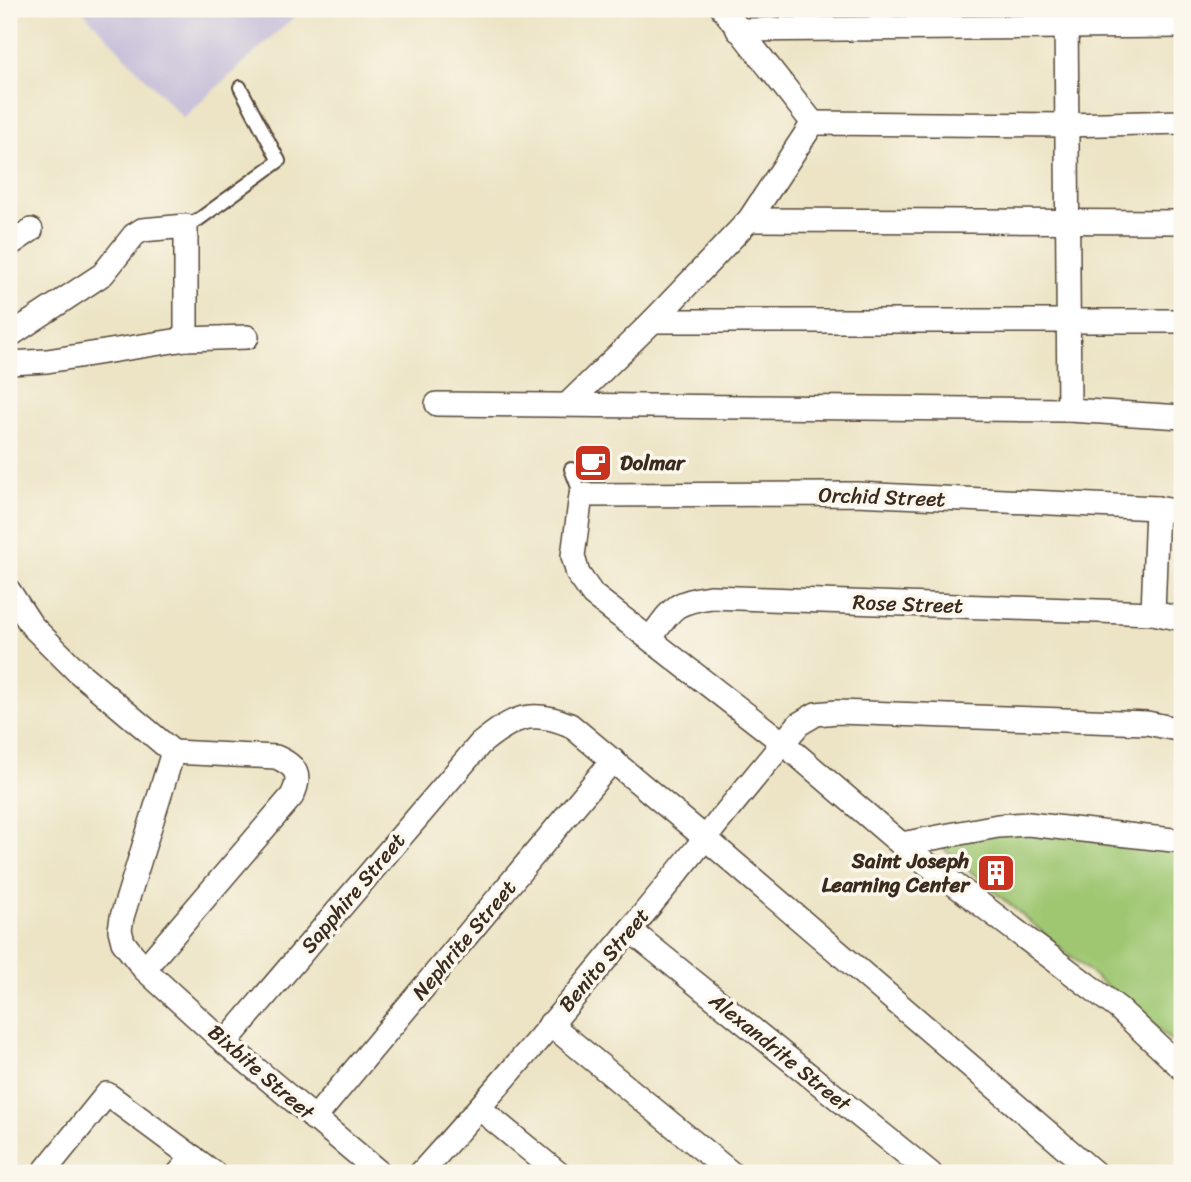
<svg xmlns="http://www.w3.org/2000/svg" width="1191" height="1182" font-family="Sriracha,sans-serif">
	<style>
		.industrial { fill: #c7c0d9 }
		.green { fill: #9fc772; stroke: #6d7848; stroke-width: 2 }
		.lines { fill: none; stroke-linecap: round; stroke-linejoin: round }
		.service-casing { stroke: #564637; stroke-width: 16 }
		.minor-casing { stroke: #564637; stroke-width: 26 }
		.service { stroke: #fff; stroke-width: 12 }
		.minor { stroke: #fff; stroke-width: 23 }
		.labels { text-anchor: middle; dominant-baseline: central; stroke-width: 7; stroke-linejoin: round; paint-order: stroke }
		.poi-label { font-size: 21px; font-weight: bold; fill: #3b2a1e; stroke: #fbf7ec; text-anchor: start }
		.street-label { font-size: 21px; fill: #3b2a1e; stroke: #fbf7ec }
	</style>
	<rect width="100%" height="100%" fill="#fbf7ec"/>
	<filter id="ink" filterUnits="userSpaceOnUse"><feTurbulence type="fractalNoise" baseFrequency=".0143" numOctaves="2"/><feDisplacementMap in="SourceGraphic" scale="14" xChannelSelector="R" yChannelSelector="G"/><feConvolveMatrix kernelMatrix="1 2 1 2 8 2 1 2 1" color-interpolation-filters="sRGB"/></filter>
	<filter id="wash" filterUnits="userSpaceOnUse"><feTurbulence type="fractalNoise" baseFrequency=".00686" numOctaves="4" result="noise"/><feDisplacementMap in="SourceGraphic" scale="28" xChannelSelector="R" yChannelSelector="G"/><feGaussianBlur stdDeviation="1.57" result="paint"/><feColorMatrix in="noise" values="0 0 0 0 0 0 0 0 0 0 0 0 0 0 0 0 0 1.4 0 .05"/><feComposite in="paint" operator="in"/></filter>
	<g filter="url(#wash)">
		<rect width="100%" height="100%" fill="#ece4c5"/>
		<polygon class="industrial" points="81,9 303,9 183,118"/>
		<polygon class="green" points="1015,826 1182,852 1182,1050 938,844"/>
	</g>
	<g filter="url(#ink)">
		<g class="lines">
			<defs>
				<g id="service">
					<polyline points="186,226 198,220 279,161 240,87"/>
					<polyline points="571,469 581,495"/>
				</g>
				<g id="minor">
					<polyline points="1066,9 1069,410"/>
					<polyline points="738,30 1182,26"/>
					<polyline points="813,123 1066,125 1182,122"/>
					<polyline points="749,220 1182,222"/>
					<polyline points="9,245 31,230"/>
					<polyline points="653,321 1182,321"/>
					<polyline points="9,336 103,274 134,235 142,230 186,226 186,339"/>
					<polyline points="9,363 47,361 186,339 247,337"/>
					<polyline points="437,404 1069,410 1182,417"/>
					<polyline points="568,404 653,321 749,220 813,123 723,9"/>
					<polyline points="1182,512 1157,508 856,494 581,495 573,556 578,574 593,595 783,743 901,844 1118,1008 1182,1068"/>
					<polyline points="9,591 32,626 77,671 173,752"/>
					<polyline points="1153,613 1157,508"/>
					<path d="M650,639C672,609 673,602 711,597L1153,613L1182,619"/>
					<polyline points="901,844 998,826 1028,824 1182,841"/>
					<polyline points="630,930 930,1173"/>
					<path d="M144,969L292,796C302,776 297,766 276,757L173,752L122,917L120,930L123,942L144,969L225,1043L380,1173"/>
					<polyline points="550,1024 731,1173"/>
					<path d="M225,1043L480,744C512,718 530,708 570,725L704,837L1095,1173"/>
					<polyline points="479,1108 558,1173"/>
					<polyline points="314,1119 613,760"/>
					<polyline points="43,1173 107,1094 214,1173"/>
					<polyline points="179,1173 193,1157"/>
					<path d="M421,1173C492,1094 562,1013 630,930C687,862 742,791 799,724L816,714L837,712L1147,723L1182,730"/>
				</g>
			</defs>
			<use href="#service" class="service-casing"/>
			<use href="#minor" class="minor-casing"/>
			<use href="#service" class="service"/>
			<use href="#minor" class="minor"/>
		</g>
	</g>
	<defs>
		<symbol id="cafe-square" viewBox="-11 -11 22 22"><rect x="-9" y="-9" width="18" height="18" rx="4" fill="#c8321e" stroke="#fbf7ec"/><path d="M-5.5-4.5H6V0H3Q3 3.5 0 3.5H-2.5Q-5.5 3.5-5.5 0ZM3-3.2v2h1.7v-2ZM-6 4.5H4V6H-6Z" fill="#fff"/></symbol>
		<symbol id="building-square" viewBox="-11 -11 22 22"><rect x="-9" y="-9" width="18" height="18" rx="4" fill="#c8321e" stroke="#fbf7ec"/><path d="M-4-6H4V6H1V3H-1V6H-4ZM-2.5-4.3h1.7v1.8h-1.7ZM.8-4.3h1.7v1.8H.8ZM-2.5-1h1.7V.8h-1.7ZM.8-1h1.7V.8H.8Z" fill="#fff"/></symbol>
	</defs>
	<g fill-rule="evenodd">
		<use href="#cafe-square" x="571" y="441" width="44" height="44"/>
		<use href="#building-square" x="974" y="851" width="44" height="44"/>
	</g>
	<g class="labels">
		<g class="poi-label">
			<text x="620" y="463">Dolmar</text>
			<text x="969" y="861" text-anchor="end">Saint Joseph<tspan x="969" dy="24">Learning Center</tspan></text>
		</g>
		<g class="street-label">
			<text transform="translate(882 497) rotate(2)">Orchid Street</text>
			<text transform="translate(908 604) rotate(2)">Rose Street</text>
			<text transform="translate(353 893) rotate(-50)">Sapphire Street</text>
			<text transform="translate(464 940) rotate(-50)">Nephrite Street</text>
			<text transform="translate(604 960) rotate(-50)">Benito Street</text>
			<text transform="translate(780 1052) rotate(39)">Alexandrite Street</text>
			<text transform="translate(261 1072) rotate(41)">Bixbite Street</text>
		</g>
	</g>
	<rect width="1191" height="1182" fill="none" stroke="#fbf7ec" stroke-width="35"/>
</svg>
